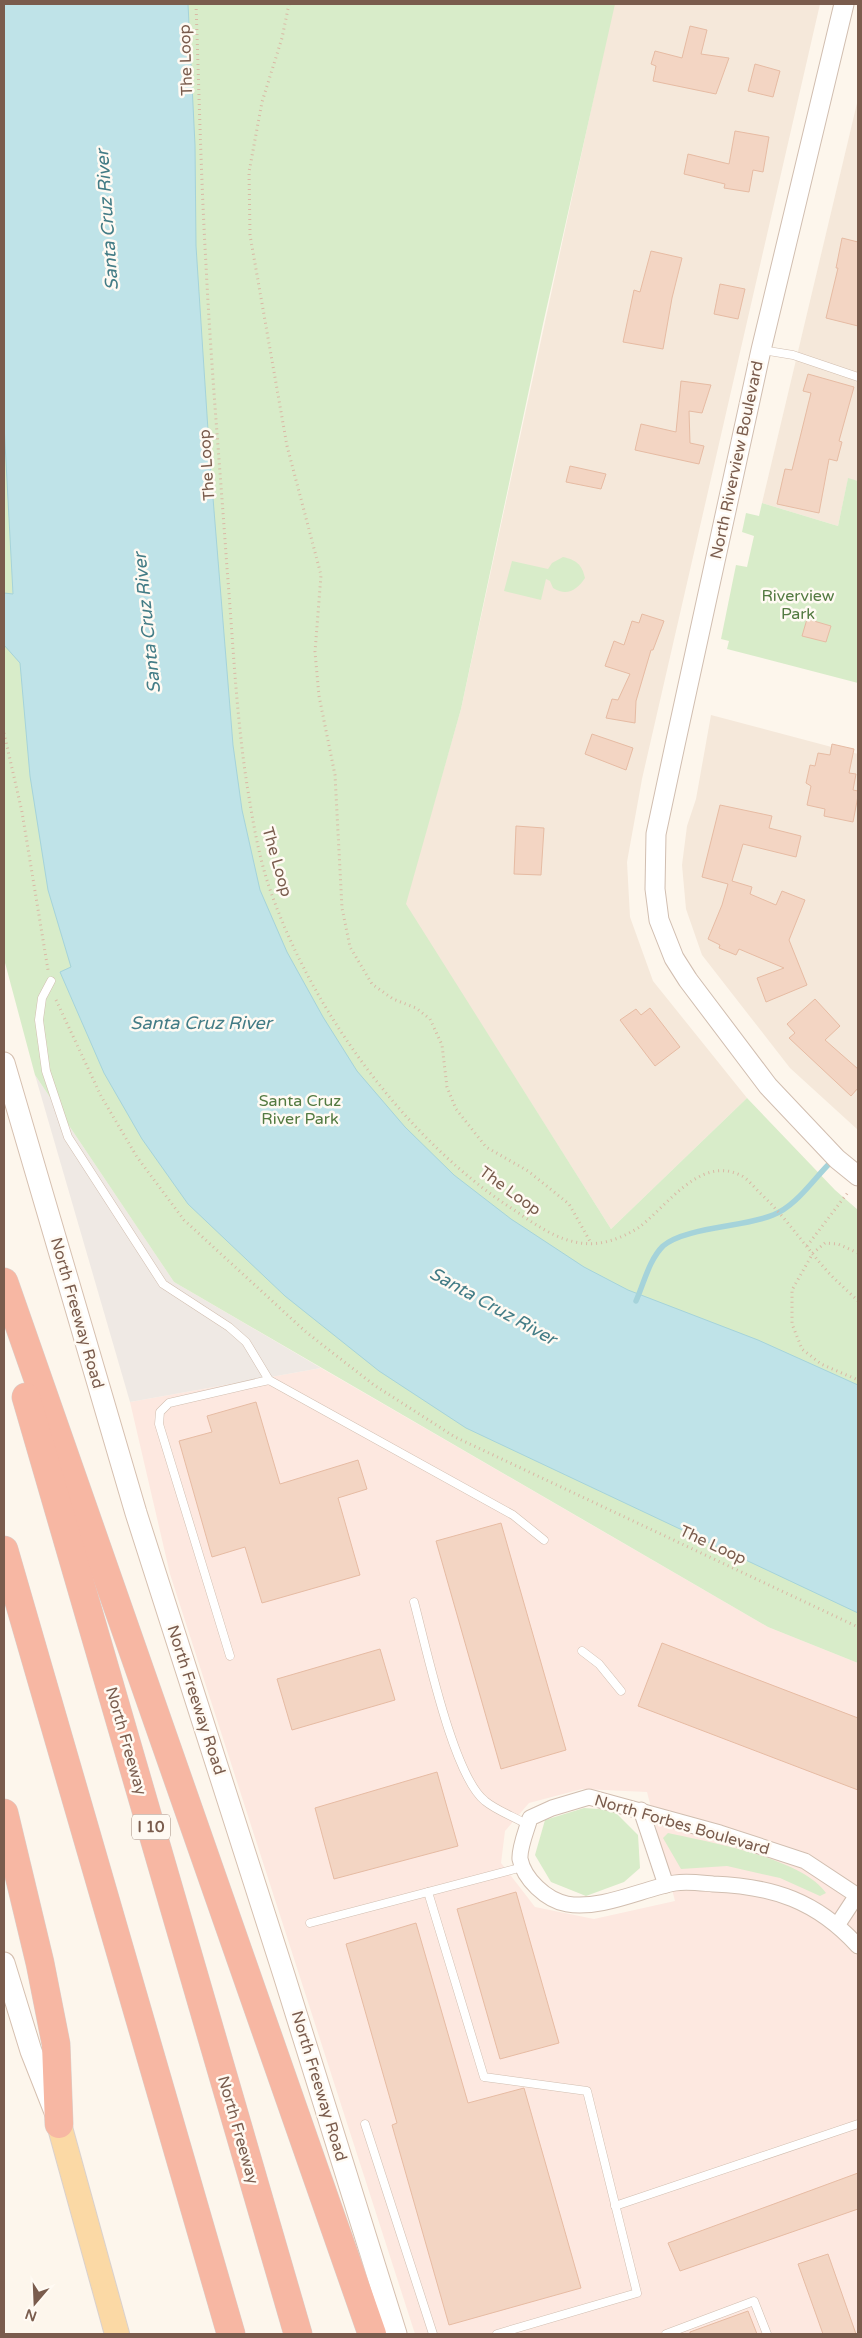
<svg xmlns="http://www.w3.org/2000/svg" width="862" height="2338" font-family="'Varela Round',sans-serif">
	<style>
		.residential { fill: #f5e8da }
		.commercial { fill: #fde8e0; fill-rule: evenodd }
		.industrial { fill: #efe9e4 }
		.green { fill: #d8ecc9 }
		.water { fill: #bfe3e8; stroke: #a5d3da }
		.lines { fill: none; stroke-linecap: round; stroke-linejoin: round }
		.stream { stroke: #a5d3da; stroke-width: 5.5 }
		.building { fill: #f3d5c3; stroke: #e6bba3 }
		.service-casing { stroke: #d1beb0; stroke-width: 9 }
		.minor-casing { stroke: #d1beb0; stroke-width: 17 }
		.tertiary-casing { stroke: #d1beb0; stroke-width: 21 }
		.secondary-casing { stroke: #d6c0b0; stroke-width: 23 }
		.primary-casing { stroke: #dad1cd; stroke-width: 26 }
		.motorway-casing { stroke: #dad1cd; stroke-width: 29 }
		.path { stroke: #d9b8a5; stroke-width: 3; stroke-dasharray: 1 4; stroke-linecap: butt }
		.service { stroke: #fff; stroke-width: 8 }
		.minor { stroke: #fff; stroke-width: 15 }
		.tertiary { stroke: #fff; stroke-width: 19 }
		.secondary { stroke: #fff; stroke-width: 21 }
		.primary { stroke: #fbd9a5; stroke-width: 24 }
		.motorway { stroke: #f7b7a3; stroke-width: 28 }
		.labels { text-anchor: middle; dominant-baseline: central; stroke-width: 5; stroke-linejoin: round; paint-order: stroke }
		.shield { fill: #fffaf3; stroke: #a28b7f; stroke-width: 1 }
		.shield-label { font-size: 15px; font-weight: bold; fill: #7a5c4d }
		.street-label { font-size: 16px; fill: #7a5c4d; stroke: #fffaf3 }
		.park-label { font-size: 16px; fill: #537a41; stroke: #fffaf3 }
		.water-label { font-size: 18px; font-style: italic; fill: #437c86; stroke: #fffaf3 }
	</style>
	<rect width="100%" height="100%" fill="#fdf6ec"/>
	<g class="residential">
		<polygon points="614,4 820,4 642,779 627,862 630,917 653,981 747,1098 611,1229 405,904 461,709"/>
		<polygon points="858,99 858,481 848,479 838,526 762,503"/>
		<polygon points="711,715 858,754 858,1130 790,1068 702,955 686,909 682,865 687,826 696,799"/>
	</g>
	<path class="commercial" d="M321,1368L768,1627L858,1663V2334H415L170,1574L130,1402ZM582,1789L647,1792L675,1901L594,1919L535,1907L501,1863L505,1831L529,1803Z"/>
	<polygon class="industrial" points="35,1075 174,1282 321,1368 130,1402"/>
	<g class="green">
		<polygon points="4,4 615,4 543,324 461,709 406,904 611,1229 747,1098 835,1190 858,1210 858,1663 768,1627 174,1282 35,1075 4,959"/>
		<polygon points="848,478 858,481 858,683 727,649 729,641 721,639 736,565 747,567 754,536 742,532 746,513 759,516 762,503 838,526"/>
		<path d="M563,557C576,560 582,564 585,578C577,590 567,597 553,588L550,581L546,579L541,600L504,591L512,561L548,569L552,563Z"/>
		<polygon points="584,1808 613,1810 638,1835 640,1868 624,1882 586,1896 551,1882 535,1855 545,1820"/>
		<path d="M668,1833C709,1842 802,1858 826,1893L820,1896L780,1878L727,1866L681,1869L663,1838Z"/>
	</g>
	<polygon class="water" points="4,4 188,4 195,145 196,246 210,461 233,745 242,810 260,890 287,952 323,1017 357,1071 405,1127 454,1175 511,1219 584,1267 628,1290 758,1340 858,1385 858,1613 466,1428 379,1371 285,1296 188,1204 142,1139 104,1073 60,972 71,967 48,890 30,776 20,663 4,645 4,593 13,594 4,424"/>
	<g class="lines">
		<path class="stream" d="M636,1301C644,1283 649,1260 663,1246C685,1227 745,1227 773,1215C795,1207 813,1180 829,1164"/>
	</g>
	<g class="building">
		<polygon points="690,26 707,30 701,54 729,58 716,94 653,81 656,66 651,64 655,51 682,58"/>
		<polygon points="755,64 780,71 773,97 748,91"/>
		<polygon points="735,131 769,137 763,172 753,170 749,192 724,188 725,184 684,174 688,154 729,164"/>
		<polygon points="842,238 858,242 858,326 826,318 838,268 836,268"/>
		<polygon points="651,251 682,258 672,298 663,349 623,342 634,290 640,292"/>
		<polygon points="720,284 745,289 738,319 714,314"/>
		<polygon points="808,374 854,387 839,441 842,442 837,461 829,459 819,513 777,504 785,469 792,470 811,393 803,391"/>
		<polygon points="681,381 711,385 702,413 689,411 690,443 704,446 699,464 635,450 641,424 676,432"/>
		<polygon points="570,466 606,474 601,489 566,482"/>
		<polygon points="642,614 664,621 653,650 651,650 636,701 635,723 606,718 612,699 618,700 630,674 605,666 614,641 624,645 632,621 639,623"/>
		<polygon points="807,619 831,626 826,642 802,636"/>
		<polygon points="592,734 633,748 626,770 585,754"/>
		<polygon points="832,744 854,749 849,773 856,774 853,790 858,791 858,796 853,822 824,816 825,809 807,805 811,786 806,783 810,765 815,766 818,753 830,755"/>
		<polygon points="720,805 772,816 769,828 801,836 796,857 743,844 732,881 752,887 750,894 776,905 782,891 805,900 789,940 807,985 766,1002 757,978 784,968 739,949 736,955 719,948 720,945 708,939 722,905 728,884 702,877"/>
		<polygon points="516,826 544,828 541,875 514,874"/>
		<polygon points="815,999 840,1026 825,1040 858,1069 858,1088 851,1096 789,1038 795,1033 787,1024"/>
		<polygon points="650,1008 680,1047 655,1066 620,1020 636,1009 641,1015"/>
		<polygon points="256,1402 280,1484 358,1460 367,1489 338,1498 360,1575 262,1603 245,1547 212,1557 179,1441 212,1432 207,1416"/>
		<polygon points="501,1523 566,1750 501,1769 436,1541"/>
		<polygon points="662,1643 858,1718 858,1790 638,1706"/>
		<polygon points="380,1649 395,1700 292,1730 277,1679"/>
		<polygon points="437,1772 458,1846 334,1879 315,1808"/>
		<polygon points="516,1892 559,2043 500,2059 457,1909"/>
		<polygon points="416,1923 468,2103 524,2088 581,2288 449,2325 392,2125 397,2123 346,1944"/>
		<polygon points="858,2173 858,2209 680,2271 668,2243"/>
		<polygon points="828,2254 856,2334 823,2334 798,2264"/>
		<polygon points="748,2311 757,2334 690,2334 690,2332"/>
	</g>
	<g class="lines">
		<defs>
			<g id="service">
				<polyline points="762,350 793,355 858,377"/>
				<polyline points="51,981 42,998 39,1020 46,1071 68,1137 163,1284 229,1327 246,1342 269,1380"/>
				<path d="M414,1602C426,1646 453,1776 485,1801C497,1811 515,1817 528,1825"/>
				<polyline points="582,1651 599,1664 621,1691"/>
				<polyline points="230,1656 159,1424 160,1412 169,1403 269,1380 513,1515 544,1540"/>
				<polyline points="428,1892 484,2077 587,2091 637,2293 497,2334"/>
				<polyline points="310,1923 523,1867"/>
				<polyline points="365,2124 433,2334"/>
				<polyline points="615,2206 858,2124"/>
				<polyline points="666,2334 754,2301 767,2334"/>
			</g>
			<g id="minor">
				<polyline points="641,1810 666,1885"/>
				<path d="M858,1896L805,1861L720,1833L589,1797L552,1808L530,1818C527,1829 519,1848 520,1859C524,1879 546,1900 567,1904C601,1910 642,1889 675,1883C687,1881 701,1883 713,1884C773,1886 817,1901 858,1946"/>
				<polyline points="838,1924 857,1895"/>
			</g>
			<polyline id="tertiary" points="844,4 761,350 675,745 656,834 655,889 659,920 674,958 688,980 768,1086 837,1159 858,1176"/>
			<g id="secondary">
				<polyline points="4,1063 136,1513 284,1975 396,2334"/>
				<polyline points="4,1963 31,2051 55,2112"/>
			</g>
			<polyline id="primary" points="59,2124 117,2334"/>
			<g id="motorway">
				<polyline points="4,1282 372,2334"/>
				<polyline points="26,1397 298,2334"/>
				<polyline points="4,1550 231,2334"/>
				<polyline points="4,1813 40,1963 56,2044 59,2124"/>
			</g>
		</defs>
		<use href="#service" class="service-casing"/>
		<use href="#minor" class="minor-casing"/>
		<use href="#tertiary" class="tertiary-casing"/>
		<use href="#secondary" class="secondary-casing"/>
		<use href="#primary" class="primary-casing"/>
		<use href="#motorway" class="motorway-casing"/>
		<g class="path">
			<path d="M196,4C199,91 201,178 206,265C211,366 220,467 227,568C233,641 236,713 247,785C253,822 259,860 272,895C314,1013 406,1139 511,1208C532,1222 554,1239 580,1243C601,1246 620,1239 638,1228C665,1209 699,1155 740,1175C747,1178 753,1186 759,1192C785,1216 804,1245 827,1271C837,1282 848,1291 858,1301"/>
			<polyline points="289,4 282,38 262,102 249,172 250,235 287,446 321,575 315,652 319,696 335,775 342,908 350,947 372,984 393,999 416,1008 430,1019 442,1045 447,1087 456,1109 486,1147 528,1171 569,1204 591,1243"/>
			<polyline points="4,733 22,812 48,970"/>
			<polyline points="56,1000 101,1096 137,1157 184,1220 306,1332 374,1385 455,1437 858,1627"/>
			<polyline points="807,1246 849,1191"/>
			<polyline points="858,1253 838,1244 825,1243 813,1253 792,1290 792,1324 802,1349 821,1364 858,1380"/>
		</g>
		<use href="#service" class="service"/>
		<use href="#minor" class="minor"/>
		<use href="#tertiary" class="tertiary"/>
		<use href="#secondary" class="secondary"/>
		<use href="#primary" class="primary"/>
		<use href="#motorway" class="motorway"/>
	</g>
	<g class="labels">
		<rect class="shield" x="132" y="1814.5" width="38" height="25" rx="4"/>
		<g class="shield-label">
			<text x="151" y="1827">I 10</text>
		</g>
		<g class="street-label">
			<text transform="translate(186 60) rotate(-92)">The Loop</text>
			<text transform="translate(737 460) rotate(-78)">North Riverview Boulevard</text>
			<text transform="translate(207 465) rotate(-94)">The Loop</text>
			<text transform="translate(277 862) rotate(74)">The Loop</text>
			<text transform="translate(510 1191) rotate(36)">The Loop</text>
			<text transform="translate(77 1313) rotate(74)">North Freeway Road</text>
			<text transform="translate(713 1545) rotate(25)">The Loop</text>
			<text transform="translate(196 1700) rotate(72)">North Freeway Road</text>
			<text transform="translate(126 1741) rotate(74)">North Freeway</text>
			<text transform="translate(682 1825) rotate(16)">North Forbes Boulevard</text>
			<text transform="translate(319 2086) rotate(73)">North Freeway Road</text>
			<text transform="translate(238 2130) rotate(74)">North Freeway</text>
		</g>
		<g class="park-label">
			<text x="798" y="596">Riverview<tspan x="798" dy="18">Park</tspan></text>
			<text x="300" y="1101">Santa Cruz<tspan x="300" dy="18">River Park</tspan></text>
		</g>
		<g class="water-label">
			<text transform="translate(107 220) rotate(-94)">Santa Cruz River</text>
			<text transform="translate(147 623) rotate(-96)">Santa Cruz River</text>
			<text x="201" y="1023">Santa Cruz River</text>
			<text transform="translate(493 1306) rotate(29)">Santa Cruz River</text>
		</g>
	</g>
	<rect width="862" height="2338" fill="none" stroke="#7a5c4d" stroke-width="10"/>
	<g transform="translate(35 2303) rotate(199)" stroke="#fffaf3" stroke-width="4" paint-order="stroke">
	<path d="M0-4L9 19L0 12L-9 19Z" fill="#7a5c4d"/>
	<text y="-8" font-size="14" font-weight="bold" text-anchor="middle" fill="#7a5c4d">N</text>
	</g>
</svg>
